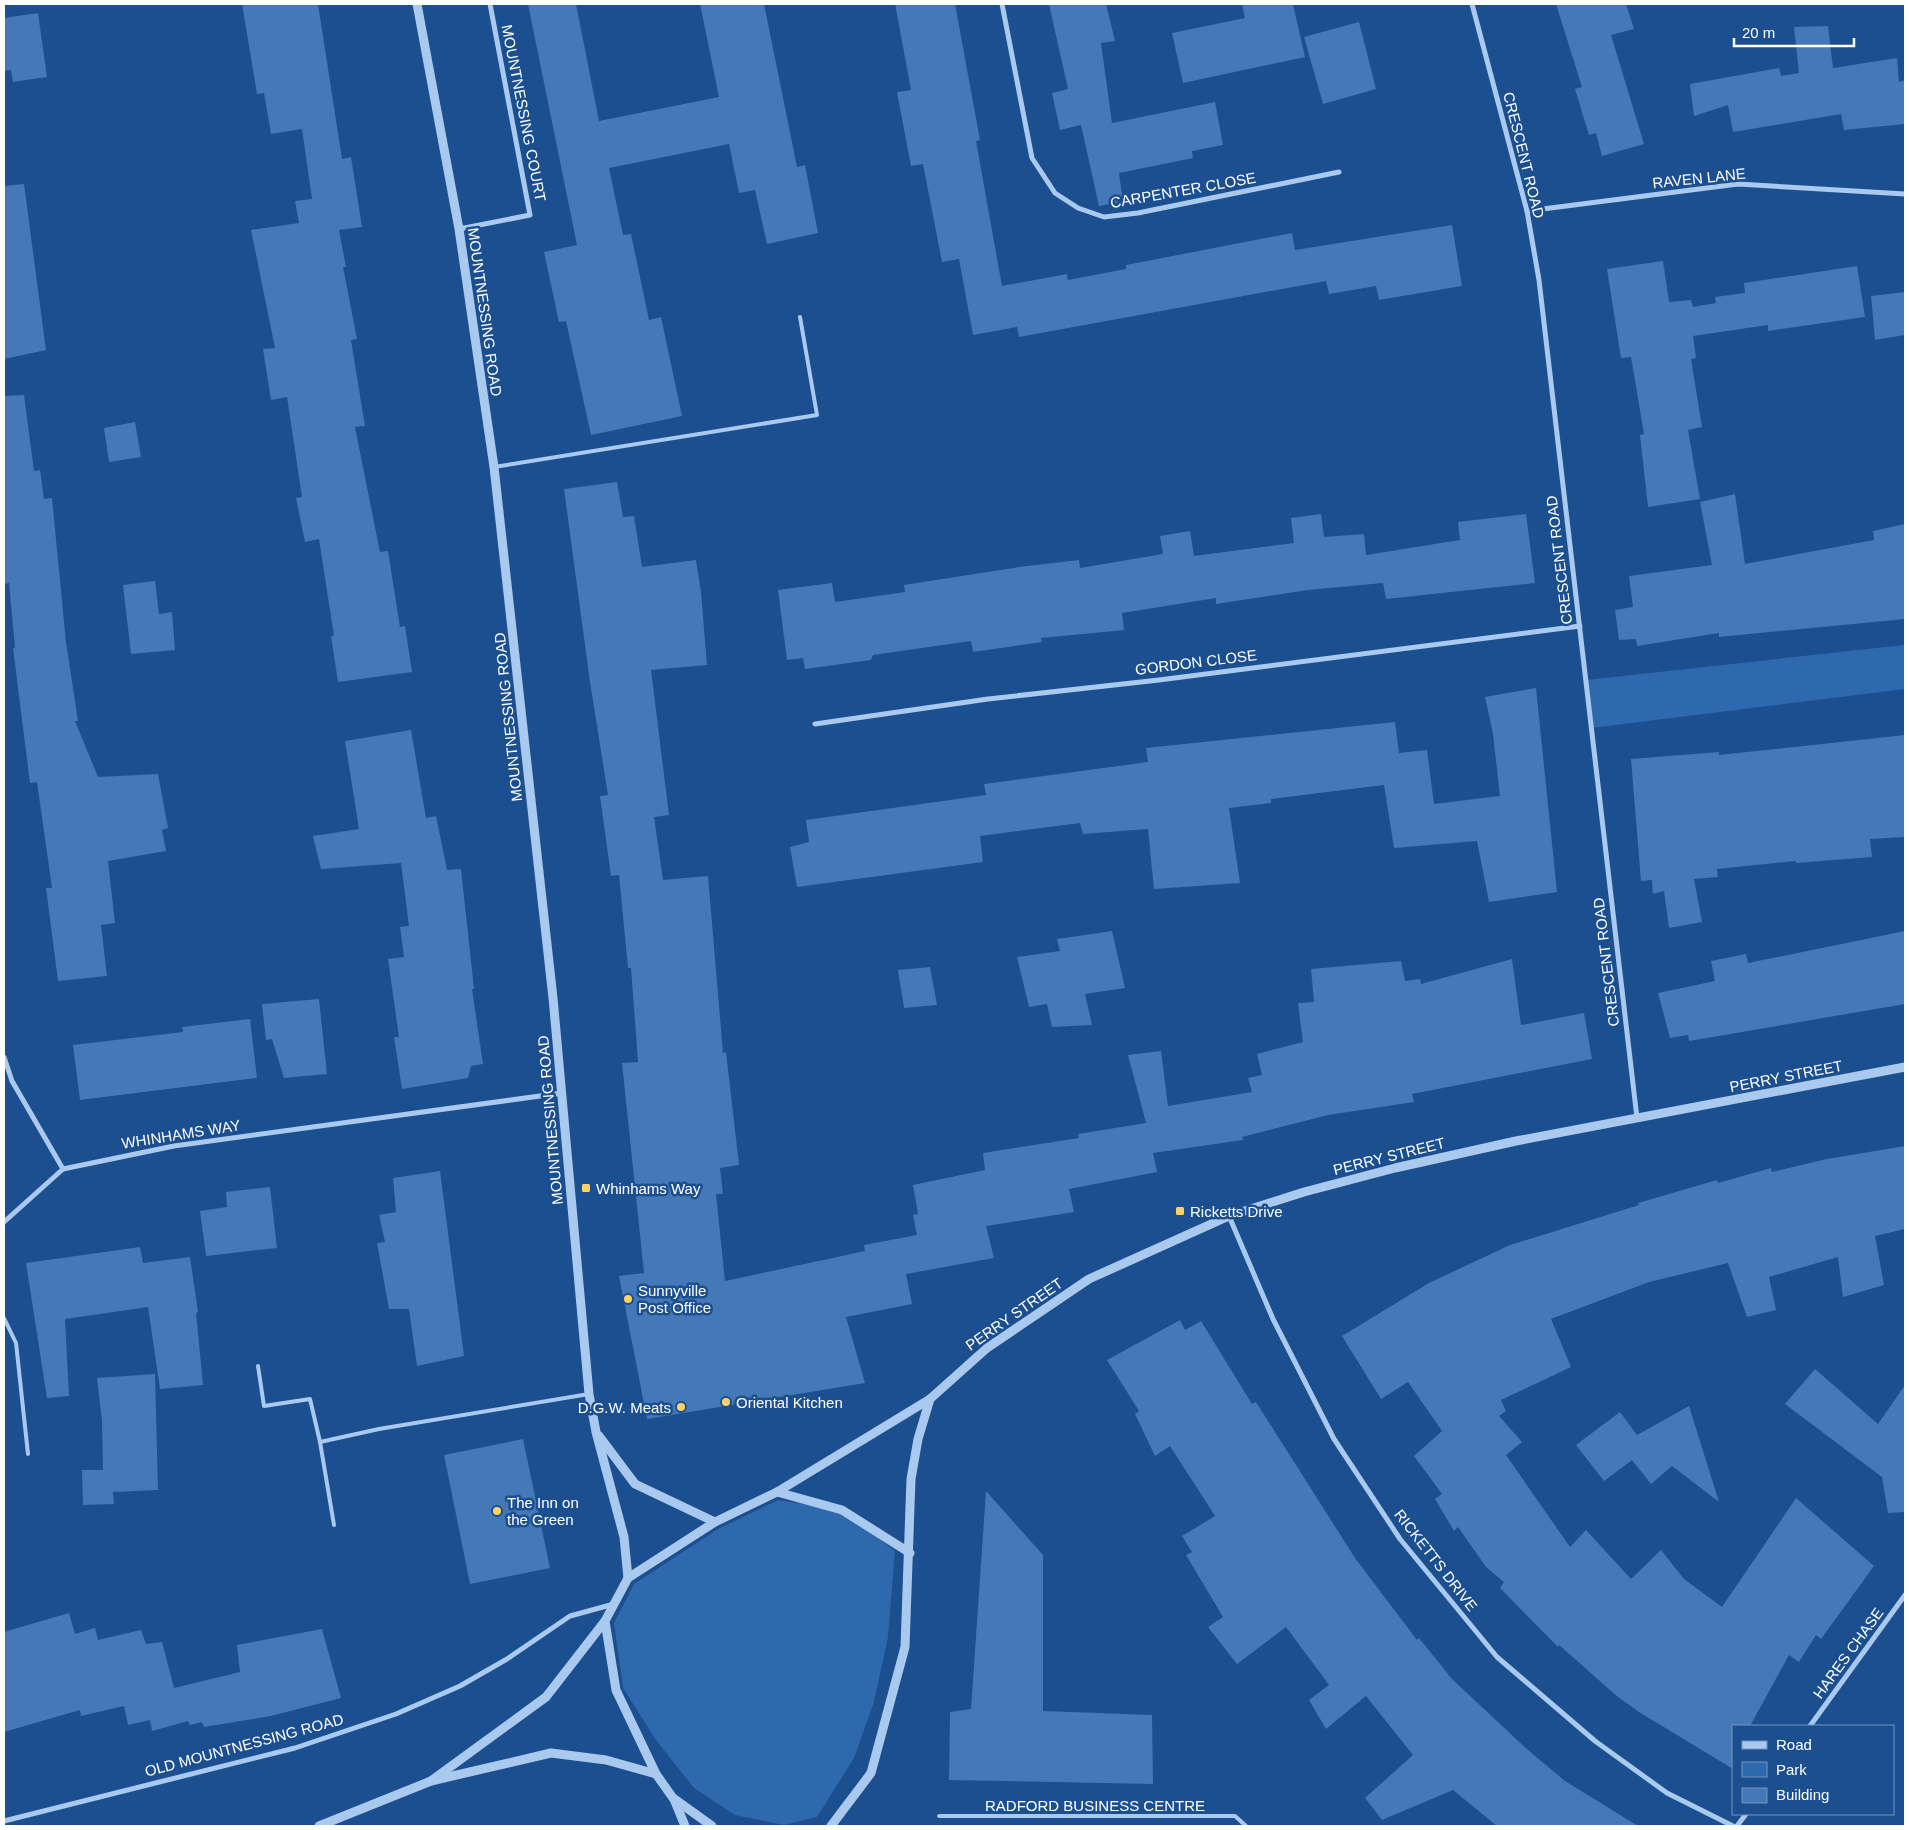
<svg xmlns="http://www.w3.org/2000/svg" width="1909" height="1830" font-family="Helvetica,sans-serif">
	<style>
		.green { fill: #2e69ad }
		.building { fill: #4478b7 }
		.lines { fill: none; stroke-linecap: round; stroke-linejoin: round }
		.service { stroke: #a9c9ee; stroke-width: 4 }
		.minor { stroke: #a9c9ee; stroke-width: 5 }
		.tertiary { stroke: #a9c9ee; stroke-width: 9 }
		.poi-dot { fill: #ffd166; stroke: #1b4f8f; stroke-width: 2 }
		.labels { text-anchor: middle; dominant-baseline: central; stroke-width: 5; stroke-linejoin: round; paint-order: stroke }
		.street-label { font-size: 15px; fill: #fff; stroke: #1b4f8f }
		.poi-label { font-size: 15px; fill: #fff; stroke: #1b4f8f; text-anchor: start }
	</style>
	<rect width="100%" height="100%" fill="#1b4f8f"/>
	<g class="green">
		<polygon points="1904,645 1905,689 1591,728 1586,680"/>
		<polygon points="778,1500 842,1510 895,1551 888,1637 874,1702 854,1758 817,1817 784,1825 735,1815 694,1788 656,1740 623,1688 614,1623 634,1584 718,1529"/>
	</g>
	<g class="building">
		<polygon points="242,4 318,4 342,159 351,157 362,227 339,230 346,267 343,267 357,339 351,340 365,426 355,427 380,552 388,551 400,627 405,626 412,672 338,682 331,636 334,636 319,539 305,542 296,498 302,497 287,397 271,400 263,349 275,348 251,230 299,223 295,201 312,199 302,129 271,134 264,93 257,94"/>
		<polygon points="528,4 576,4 599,121 719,97 700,4 764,4 797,167 805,165 818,233 767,244 755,190 739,193 729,144 609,168 623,235 631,234 649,320 661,317 682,416 591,435 566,321 559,322 544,252 577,245"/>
		<polygon points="895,4 955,4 980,140 976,141 1002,286 1067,274 1068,280 1126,269 1126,265 1292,233 1295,250 1452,225 1462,286 1379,300 1376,286 1329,294 1326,281 1019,337 1017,327 973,335 959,259 942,262 923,164 911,166 897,92 911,90"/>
		<polygon points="1049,4 1106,4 1115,41 1101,43 1112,123 1215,102 1223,145 1192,151 1193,158 1119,173 1123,202 1099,206 1081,125 1060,130 1052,93 1068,89"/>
		<polygon points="1242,4 1293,4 1305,57 1183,83 1172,33 1245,18"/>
		<polygon points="1556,4 1626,4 1634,29 1611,35 1644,144 1602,156 1596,133 1589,135 1575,89 1582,87"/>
		<polygon points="38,13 47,77 13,82 11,70 4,71 4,18"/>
		<polygon points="1359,22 1376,89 1323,104 1304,37"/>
		<polygon points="1828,26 1833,68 1897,58 1899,82 1905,80 1905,124 1844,130 1841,114 1733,132 1728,105 1694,116 1690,84 1779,68 1781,76 1799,73 1794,27"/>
		<polygon points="24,184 46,350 4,359 4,186"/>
		<polygon points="1663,261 1669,302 1691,300 1693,307 1716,303 1715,297 1745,293 1744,283 1857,266 1865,317 1768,331 1768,325 1693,336 1696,358 1691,359 1702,427 1688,430 1700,499 1648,507 1640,435 1644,434 1631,357 1621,358 1607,269"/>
		<polygon points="1905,292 1905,335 1875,340 1871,296"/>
		<polygon points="24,395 34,471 40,470 44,499 52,498 66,642 78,721 75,721 98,777 158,774 168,828 162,830 166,851 108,861 115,923 101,925 107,976 58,981 46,888 52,888 37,782 30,783 13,648 15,648 9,583 4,584 4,396"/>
		<polygon points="135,422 141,457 109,462 104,428"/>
		<polygon points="617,482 623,517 634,516 642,567 696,560 701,592 707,665 651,670 669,815 654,817 663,880 708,876 723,1053 726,1052 739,1165 720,1168 723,1194 716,1194 725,1281 865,1251 864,1245 917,1235 913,1215 918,1214 913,1185 985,1170 983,1153 1079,1138 1078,1134 1146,1123 1128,1055 1161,1051 1168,1106 1252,1092 1248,1078 1262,1075 1257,1054 1303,1042 1298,1003 1314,1002 1311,969 1401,961 1405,981 1420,979 1421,984 1512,959 1521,1025 1584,1013 1592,1059 1412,1094 1414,1102 1328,1115 1242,1137 1243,1140 1153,1153 1157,1172 1069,1189 1074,1212 986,1226 994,1258 906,1274 912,1304 846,1317 865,1383 647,1419 619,1276 644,1273 622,1063 638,1062 631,968 628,968 619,875 611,876 600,796 608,795 590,682 564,489"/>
		<polygon points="1735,494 1745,564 1874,540 1873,531 1905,524 1905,619 1719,637 1719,633 1637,646 1636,639 1619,640 1615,610 1633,607 1629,576 1712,565 1700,502"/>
		<polygon points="1321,514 1324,537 1364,534 1366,555 1460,540 1458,522 1526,514 1535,583 1386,599 1383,583 1308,590 1216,604 1216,598 1122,613 1124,630 1041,638 1042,642 973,652 971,641 873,655 871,660 805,669 803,658 787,660 778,590 832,583 835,602 905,592 904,585 1019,567 1079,560 1080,568 1163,554 1160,536 1190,531 1194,556 1294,543 1291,518"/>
		<polygon points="155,581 159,614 172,612 175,650 131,654 123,585"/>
		<polygon points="1536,688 1557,892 1489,902 1477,841 1394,848 1384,785 1271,799 1271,803 1229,808 1240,883 1154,889 1148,829 1083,834 1080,823 980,836 983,862 797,887 790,847 809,842 806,820 986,795 984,784 1148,762 1146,748 1395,722 1399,753 1427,750 1434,804 1500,796 1493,734 1485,697"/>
		<polygon points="411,730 426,818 436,816 447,870 461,869 474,989 472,989 483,1064 471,1066 468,1078 402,1089 394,1037 399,1037 388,959 404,957 400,927 409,926 401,863 321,869 313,836 359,829 345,741"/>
		<polygon points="1905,735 1905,837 1870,839 1872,857 1796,863 1796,861 1717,869 1718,877 1694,879 1702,922 1669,928 1664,891 1653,894 1652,880 1641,881 1631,759 1719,752 1719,755"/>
		<polygon points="1112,931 1125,988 1085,994 1092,1025 1052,1027 1047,1004 1029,1007 1017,957 1060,951 1057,939"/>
		<polygon points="1905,931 1905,1004 1689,1041 1688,1035 1670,1038 1658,993 1715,981 1711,961 1746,954 1748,963"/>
		<polygon points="930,967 937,1005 904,1008 898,970"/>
		<polygon points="319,999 327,1074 284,1078 272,1039 266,1040 262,1004"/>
		<polygon points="250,1019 257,1078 80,1100 73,1045 183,1032 182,1027"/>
		<polygon points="1905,1146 1905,1229 1875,1236 1884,1285 1843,1297 1838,1257 1769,1277 1776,1310 1747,1317 1728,1263 1649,1282 1551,1319 1571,1367 1501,1400 1506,1411 1499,1416 1522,1442 1506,1455 1570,1547 1586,1530 1631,1579 1661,1550 1684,1579 1722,1607 1796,1498 1874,1566 1821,1639 1816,1635 1799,1662 1789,1655 1750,1726 1733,1726 1733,1769 1639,1712 1618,1697 1559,1645 1558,1647 1500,1588 1504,1582 1486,1567 1458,1527 1454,1531 1435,1499 1442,1494 1414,1456 1442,1431 1408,1382 1381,1399 1342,1336 1429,1283 1510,1245 1639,1205 1638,1203 1717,1180 1718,1183 1771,1168 1772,1172 1827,1159"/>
		<polygon points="440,1171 464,1356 417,1366 409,1309 389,1309 377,1243 385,1242 379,1215 396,1212 393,1178"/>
		<polygon points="270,1187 277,1248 206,1256 200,1211 227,1207 226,1192"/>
		<polygon points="140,1247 143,1263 190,1257 198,1312 196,1313 203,1385 160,1389 148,1307 65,1319 69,1396 47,1398 26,1263"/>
		<polygon points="1180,1320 1185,1330 1201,1321 1252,1404 1256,1402 1355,1558 1417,1640 1419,1638 1452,1679 1528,1750 1565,1781 1638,1826 1497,1826 1453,1790 1382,1820 1365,1798 1413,1755 1366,1696 1326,1729 1309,1700 1329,1685 1286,1627 1237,1664 1208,1627 1223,1617 1186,1555 1192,1552 1182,1536 1215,1516 1170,1446 1155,1456 1135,1414 1139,1411 1107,1360"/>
		<polygon points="1815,1369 1878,1424 1905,1385 1905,1512 1888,1513 1882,1477 1785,1404"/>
		<polygon points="155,1374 158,1490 113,1492 114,1504 83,1505 82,1470 103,1470 102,1421 97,1378"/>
		<polygon points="1689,1406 1719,1502 1672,1466 1651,1484 1632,1460 1604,1481 1576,1445 1620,1412 1637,1435"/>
		<polygon points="523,1439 550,1568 470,1584 444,1455"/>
		<polygon points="986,1491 1043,1555 1043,1711 1152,1715 1153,1784 949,1780 950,1712 971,1709"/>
		<polygon points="69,1613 75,1634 95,1628 98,1640 141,1630 146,1644 162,1642 174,1688 240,1672 237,1645 322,1629 341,1698 271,1716 204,1727 202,1722 190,1725 188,1721 152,1731 150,1720 128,1725 124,1706 81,1716 80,1710 4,1732 4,1632"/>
	</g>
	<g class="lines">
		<g class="service">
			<polyline points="494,467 817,415 800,317"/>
			<polyline points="4,1318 16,1343 28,1454"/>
			<polyline points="258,1366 264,1406 310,1399 320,1442"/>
			<polyline points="334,1525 320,1442 379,1429 589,1394"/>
			<polyline points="939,1816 1235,1816 1246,1826"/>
		</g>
		<g class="minor">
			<polyline points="1002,4 1032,158 1055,193 1078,208 1104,217 1138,213 1339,172"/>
			<polyline points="1472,4 1527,211 1539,280 1637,1118"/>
			<polyline points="1527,211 1738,184 1905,194"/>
			<polyline points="459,229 530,215 490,4"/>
			<polyline points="815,724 988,699 1159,680 1580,626"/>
			<polyline points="4,1057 12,1081 63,1169"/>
			<polyline points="1229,1216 1273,1319 1334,1439 1400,1539 1497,1657 1595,1741 1667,1793 1733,1826"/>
			<polyline points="4,1222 63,1169 174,1146 562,1093"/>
			<polyline points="1810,1726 1905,1595"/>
			<polyline points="4,1821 295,1748 396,1714 460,1686 507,1659 570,1616 614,1604"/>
			<polyline points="1737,1826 1746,1814"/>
		</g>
		<g class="tertiary">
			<polyline points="417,4 459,229 494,467 553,998 589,1394 596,1432 624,1537 628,1578"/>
			<polyline points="599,1436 635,1484 715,1522"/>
			<polyline points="777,1492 842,1510 910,1553"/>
			<polyline points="605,1621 616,1690 656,1774 673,1798 712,1826"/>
			<polyline points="431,1781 546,1697 605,1621 628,1578 715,1522 777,1492 930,1399 987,1348 1089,1279 1229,1216 1304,1192 1395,1168 1516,1141 1905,1067"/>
			<polyline points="674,1799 685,1826"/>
			<polyline points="319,1826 431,1781 551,1753 606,1760 656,1774"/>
			<polyline points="831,1826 871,1773 905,1647 911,1479 918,1439 930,1399"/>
		</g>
	</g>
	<g class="poi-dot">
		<rect x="581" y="1183" width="10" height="10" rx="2.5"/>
		<rect x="1175" y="1206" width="10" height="10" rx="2.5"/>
		<circle cx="628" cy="1299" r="5"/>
		<circle cx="726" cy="1402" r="5"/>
		<circle cx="681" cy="1407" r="5"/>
		<circle cx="497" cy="1511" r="5"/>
	</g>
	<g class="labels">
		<g class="street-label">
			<text transform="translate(524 113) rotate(79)">MOUNTNESSING COURT</text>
			<text transform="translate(1524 155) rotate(76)">CRESCENT ROAD</text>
			<text transform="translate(1699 178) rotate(-6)">RAVEN LANE</text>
			<text transform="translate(1183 190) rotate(-10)">CARPENTER CLOSE</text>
			<text transform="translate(485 312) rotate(82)">MOUNTNESSING ROAD</text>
			<text transform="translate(1559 560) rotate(-97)">CRESCENT ROAD</text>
			<text transform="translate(1196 662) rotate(-7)">GORDON CLOSE</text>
			<text transform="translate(508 717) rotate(-96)">MOUNTNESSING ROAD</text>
			<text transform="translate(1606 962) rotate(-97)">CRESCENT ROAD</text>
			<text transform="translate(1786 1076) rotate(-11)">PERRY STREET</text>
			<text transform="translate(550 1120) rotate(-95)">MOUNTNESSING ROAD</text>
			<text transform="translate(181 1134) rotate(-9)">WHINHAMS WAY</text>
			<text transform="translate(1389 1156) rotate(-14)">PERRY STREET</text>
			<text transform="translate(1014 1314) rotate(-35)">PERRY STREET</text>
			<text transform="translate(1436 1560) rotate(52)">RICKETTS DRIVE</text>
			<text transform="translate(1848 1653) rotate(-54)">HARES CHASE</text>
			<text transform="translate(244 1745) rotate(-15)">OLD MOUNTNESSING ROAD</text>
			<text x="1095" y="1805">RADFORD BUSINESS CENTRE</text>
		</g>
		<g class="poi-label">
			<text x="596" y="1188">Whinhams Way</text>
			<text x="1190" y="1211">Ricketts Drive</text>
			<text x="638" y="1290">Sunnyville<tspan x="638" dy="17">Post Office</tspan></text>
			<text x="736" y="1402">Oriental Kitchen</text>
			<text x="671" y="1407" text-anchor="end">D.G.W. Meats</text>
			<text x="507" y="1502">The Inn on<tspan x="507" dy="17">the Green</tspan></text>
		</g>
	</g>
	<rect width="1909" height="1830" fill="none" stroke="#ffffff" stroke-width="10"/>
	<rect x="1732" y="1725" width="162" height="90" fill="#1b4f8f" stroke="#7695bc"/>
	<rect x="1742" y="1741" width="25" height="8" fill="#a9c9ee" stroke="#7695bc"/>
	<text x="1776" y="1750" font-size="15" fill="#ffffff">Road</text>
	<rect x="1742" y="1762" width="25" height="15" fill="#2e69ad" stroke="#7695bc"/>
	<text x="1776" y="1775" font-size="15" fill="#ffffff">Park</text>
	<rect x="1742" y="1788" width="25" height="15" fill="#4478b7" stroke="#7695bc"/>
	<text x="1776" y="1800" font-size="15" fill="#ffffff">Building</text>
	<path d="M1734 38v8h120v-8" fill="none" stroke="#ffffff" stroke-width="2.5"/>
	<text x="1742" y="38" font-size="15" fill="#ffffff" stroke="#1b4f8f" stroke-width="4" paint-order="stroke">20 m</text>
</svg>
